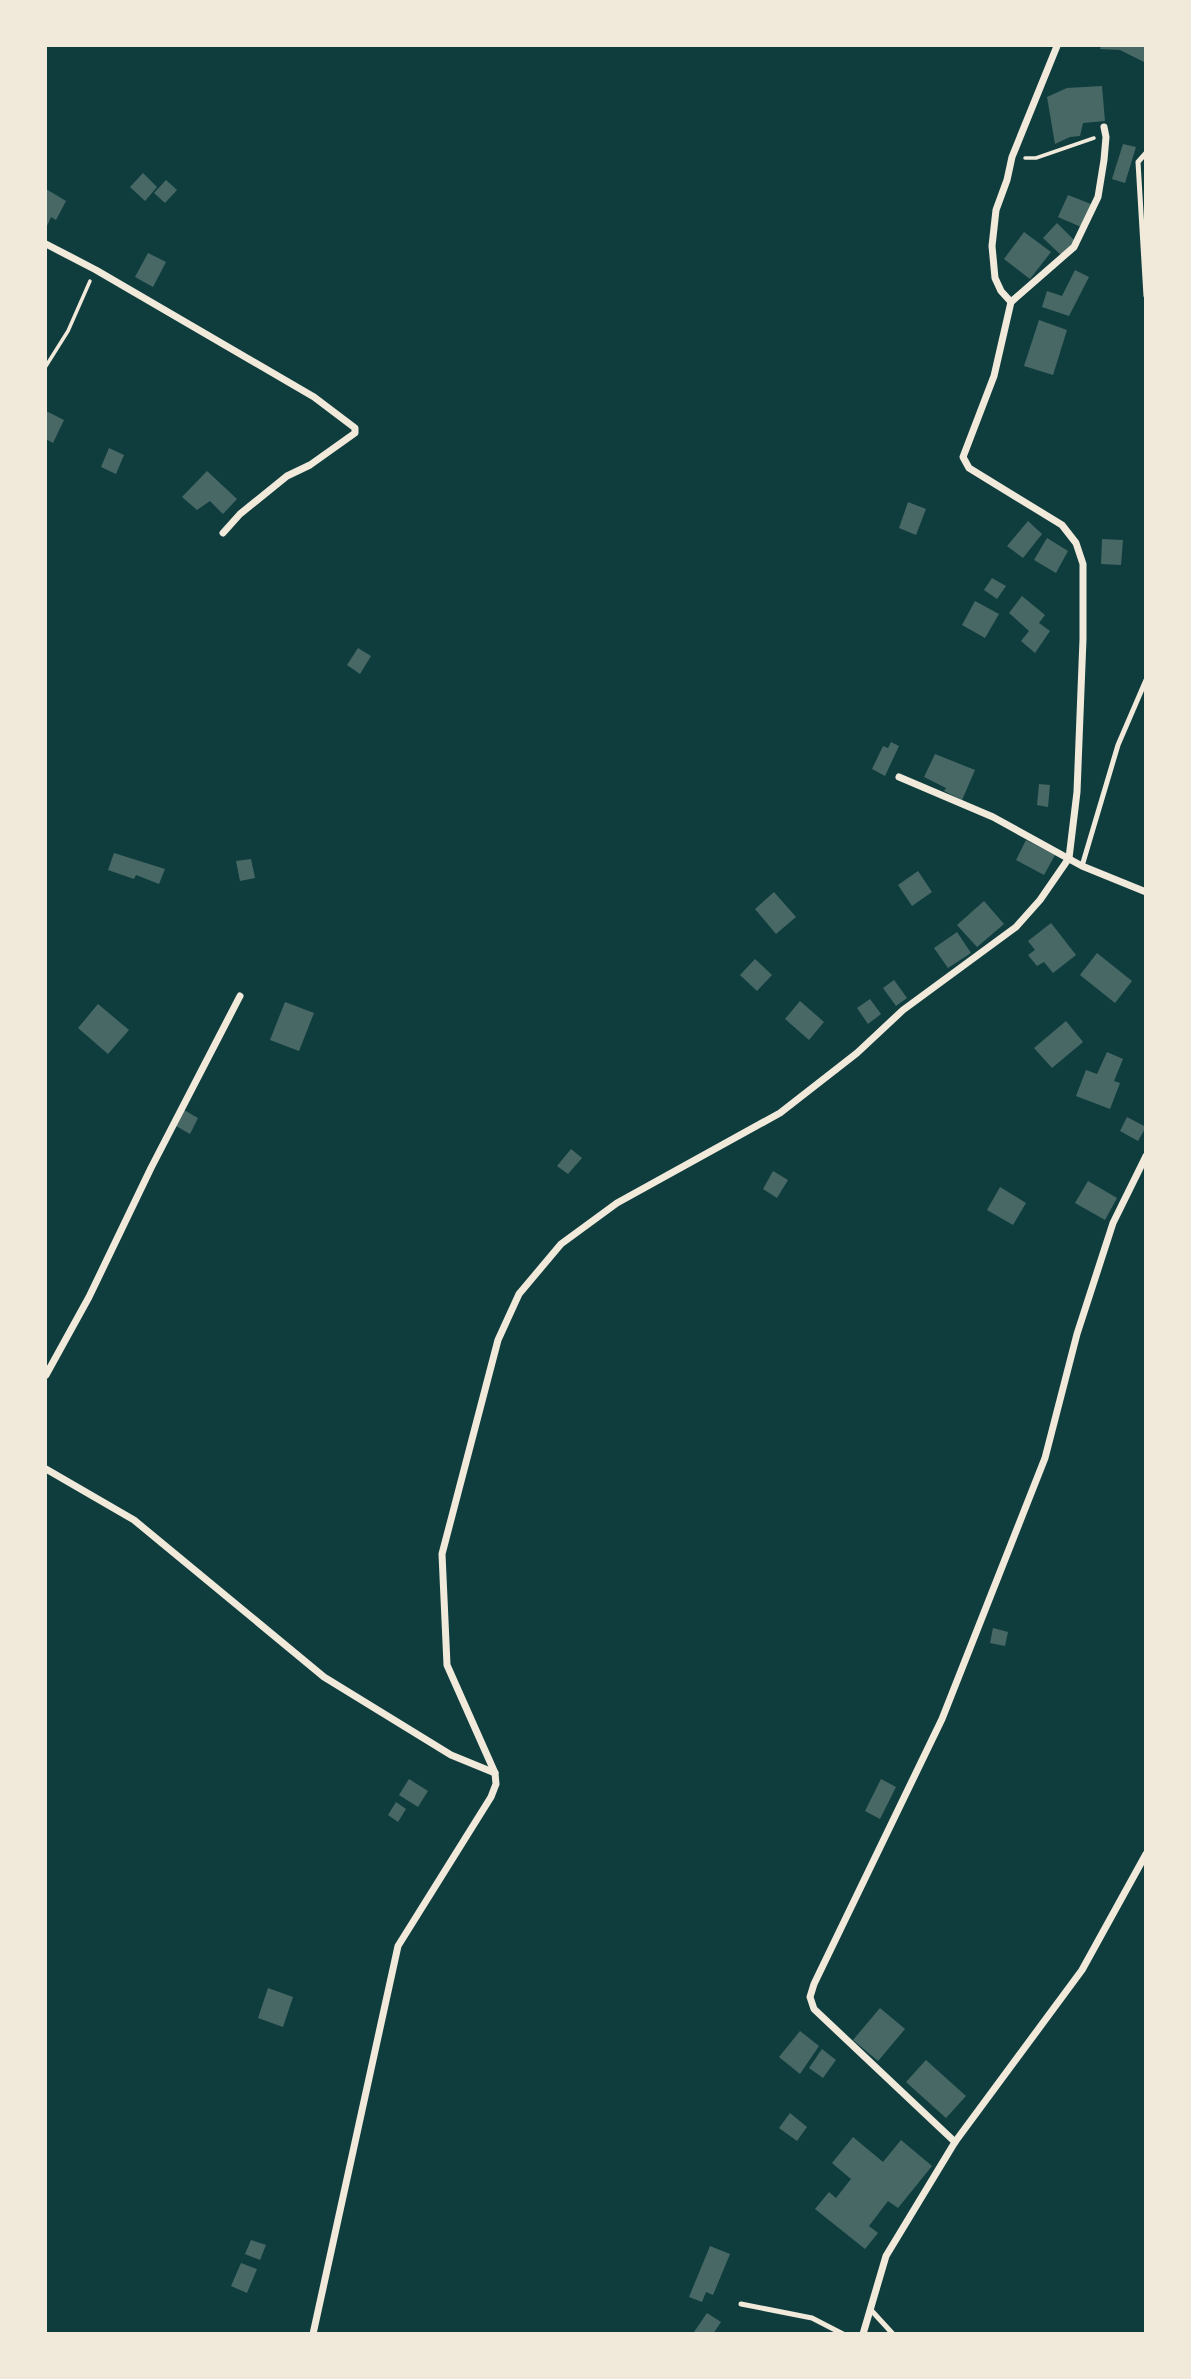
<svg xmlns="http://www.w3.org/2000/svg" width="1191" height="2379" font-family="Ubuntu,sans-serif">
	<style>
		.building { fill: #486865 }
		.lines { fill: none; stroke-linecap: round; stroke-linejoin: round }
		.path { stroke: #f1e9da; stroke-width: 3.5 }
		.service { stroke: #f1e9da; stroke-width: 5 }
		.minor { stroke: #f1e9da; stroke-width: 7 }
	</style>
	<rect width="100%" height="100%" fill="#0f3d3e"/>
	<g class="building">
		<polygon points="1101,46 1146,46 1146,63 1120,50 1100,49"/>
		<polygon points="1102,86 1105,121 1083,123 1080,136 1070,137 1055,144 1047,97 1067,88"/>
		<polygon points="1123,144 1136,147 1125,183 1112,179"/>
		<polygon points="143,173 157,187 145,201 130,187"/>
		<polygon points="166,180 177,190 165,203 154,193"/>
		<polygon points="46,189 66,201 56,220 51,217 46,228"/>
		<polygon points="1068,195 1091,204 1081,227 1058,217"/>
		<polygon points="1057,223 1075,241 1061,255 1043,238"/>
		<polygon points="1024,232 1051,252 1030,279 1004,259"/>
		<polygon points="148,253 166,262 153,287 135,277"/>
		<polygon points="1075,270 1089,277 1069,316 1042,307 1047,291 1062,296"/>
		<polygon points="1039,320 1067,330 1053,375 1024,366"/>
		<polygon points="46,411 64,420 53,443 46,439"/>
		<polygon points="109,448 124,455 116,474 101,467"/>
		<polygon points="207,471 237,499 223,514 210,501 197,510 182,497"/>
		<polygon points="908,502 926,509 916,535 899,528"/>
		<polygon points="1028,521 1042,534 1023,558 1007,546"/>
		<polygon points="1047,538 1068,551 1056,573 1034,560"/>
		<polygon points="1102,539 1123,540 1121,565 1101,564"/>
		<polygon points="992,578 1006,586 997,599 984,590"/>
		<polygon points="1022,596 1045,615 1039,623 1050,631 1035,653 1021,641 1029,631 1009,613"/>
		<polygon points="975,601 999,614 985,638 962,625"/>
		<polygon points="358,648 371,656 360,674 347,665"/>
		<polygon points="891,742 899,746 885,776 872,769 883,746 888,748"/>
		<polygon points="935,754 975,770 962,800 944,791 946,788 924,777"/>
		<polygon points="1039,784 1050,785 1048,807 1037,805"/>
		<polygon points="1026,840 1055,855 1044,875 1016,860"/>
		<polygon points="114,853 165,869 159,884 136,875 134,879 108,870"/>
		<polygon points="251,859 255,878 240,881 236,861"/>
		<polygon points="918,871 932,892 912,906 898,885"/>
		<polygon points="774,892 796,917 776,934 755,909"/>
		<polygon points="984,901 1004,924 977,947 957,925"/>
		<polygon points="1051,923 1076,955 1053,973 1044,962 1037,966 1028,955 1035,950 1028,941"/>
		<polygon points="957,932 971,953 948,968 934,948"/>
		<polygon points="1097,953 1132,981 1115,1003 1080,975"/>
		<polygon points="755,959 772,975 757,991 740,975"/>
		<polygon points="894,980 907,998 896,1006 883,988"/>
		<polygon points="870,999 881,1014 868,1024 857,1008"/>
		<polygon points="800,1001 824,1022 809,1040 785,1019"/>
		<polygon points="285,1002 314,1013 299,1051 270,1040"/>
		<polygon points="98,1004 129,1030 108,1054 78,1028"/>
		<polygon points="1066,1021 1083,1042 1052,1068 1034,1048"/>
		<polygon points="1107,1052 1123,1059 1114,1081 1120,1083 1110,1109 1076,1096 1086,1070 1097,1074"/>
		<polygon points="184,1110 198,1118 190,1134 176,1126"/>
		<polygon points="1127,1117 1146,1127 1138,1141 1120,1131"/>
		<polygon points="571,1149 582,1158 568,1174 557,1166"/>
		<polygon points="773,1171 788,1180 777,1198 763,1189"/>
		<polygon points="1088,1181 1117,1198 1105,1220 1075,1203"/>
		<polygon points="1000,1187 1026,1203 1013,1225 987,1210"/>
		<polygon points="993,1628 1008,1632 1005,1646 990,1643"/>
		<polygon points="409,1779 428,1791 418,1807 399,1795"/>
		<polygon points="881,1779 896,1787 880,1819 865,1811"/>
		<polygon points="396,1802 406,1809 398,1822 388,1815"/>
		<polygon points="268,1988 293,1997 283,2027 258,2018"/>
		<polygon points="880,2008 905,2029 878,2061 853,2040"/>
		<polygon points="800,2031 819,2046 800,2074 779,2057"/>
		<polygon points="822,2049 836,2060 823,2078 809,2068"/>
		<polygon points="926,2060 966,2096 946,2118 906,2082"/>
		<polygon points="790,2113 807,2127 797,2141 779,2128"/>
		<polygon points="853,2137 883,2162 901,2140 932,2166 898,2208 888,2201 869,2226 878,2233 865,2249 815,2209 829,2192 836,2198 851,2179 832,2163"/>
		<polygon points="251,2240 266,2245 260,2260 245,2254"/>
		<polygon points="710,2246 730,2254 713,2295 706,2292 702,2302 689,2297"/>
		<polygon points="241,2263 257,2269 247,2293 231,2286"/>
		<polygon points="707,2313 721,2322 713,2334 695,2334 694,2332"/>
	</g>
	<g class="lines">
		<g class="path">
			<polyline points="1025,158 1036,158 1094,138"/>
			<polyline points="46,366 68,331 90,281"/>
		</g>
		<g class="service">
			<polyline points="1146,153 1138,162 1146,296"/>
			<polyline points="1082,866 1118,745 1146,680"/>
			<polyline points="741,2304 812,2318 843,2334"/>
			<polyline points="871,2310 893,2334"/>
		</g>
		<g class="minor">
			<polyline points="46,244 96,270 314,397 355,428 355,433 310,465 287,476 240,514 223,533"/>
			<polyline points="1011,302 1001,291 995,278 992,246 996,210 1007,180 1012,157 1057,46"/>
			<polyline points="899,777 993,817 1082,866 1146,892"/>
			<polyline points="46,1375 89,1297 151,1168 240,996"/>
			<polyline points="46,1469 134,1520 324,1677 451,1755 495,1773"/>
			<polyline points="955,2142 814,2009 810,1997 814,1984 942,1719 1045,1458 1077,1334 1113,1223 1146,1156"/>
			<polyline points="313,2334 398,1946 491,1797 496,1784 495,1773 447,1665 442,1554 498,1340 519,1294 561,1244 617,1203 780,1113 857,1053 903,1010 1016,927 1040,900 1069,858 1077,792 1083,639 1083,564 1076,543 1062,525 969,468 963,457 994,376 1011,302 1074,247 1098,197 1104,160 1106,137 1104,127"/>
			<polyline points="863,2334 886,2256 955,2142 1082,1970 1146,1854"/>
		</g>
	</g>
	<rect width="1191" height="2379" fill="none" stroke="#f1e9da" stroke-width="94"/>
</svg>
